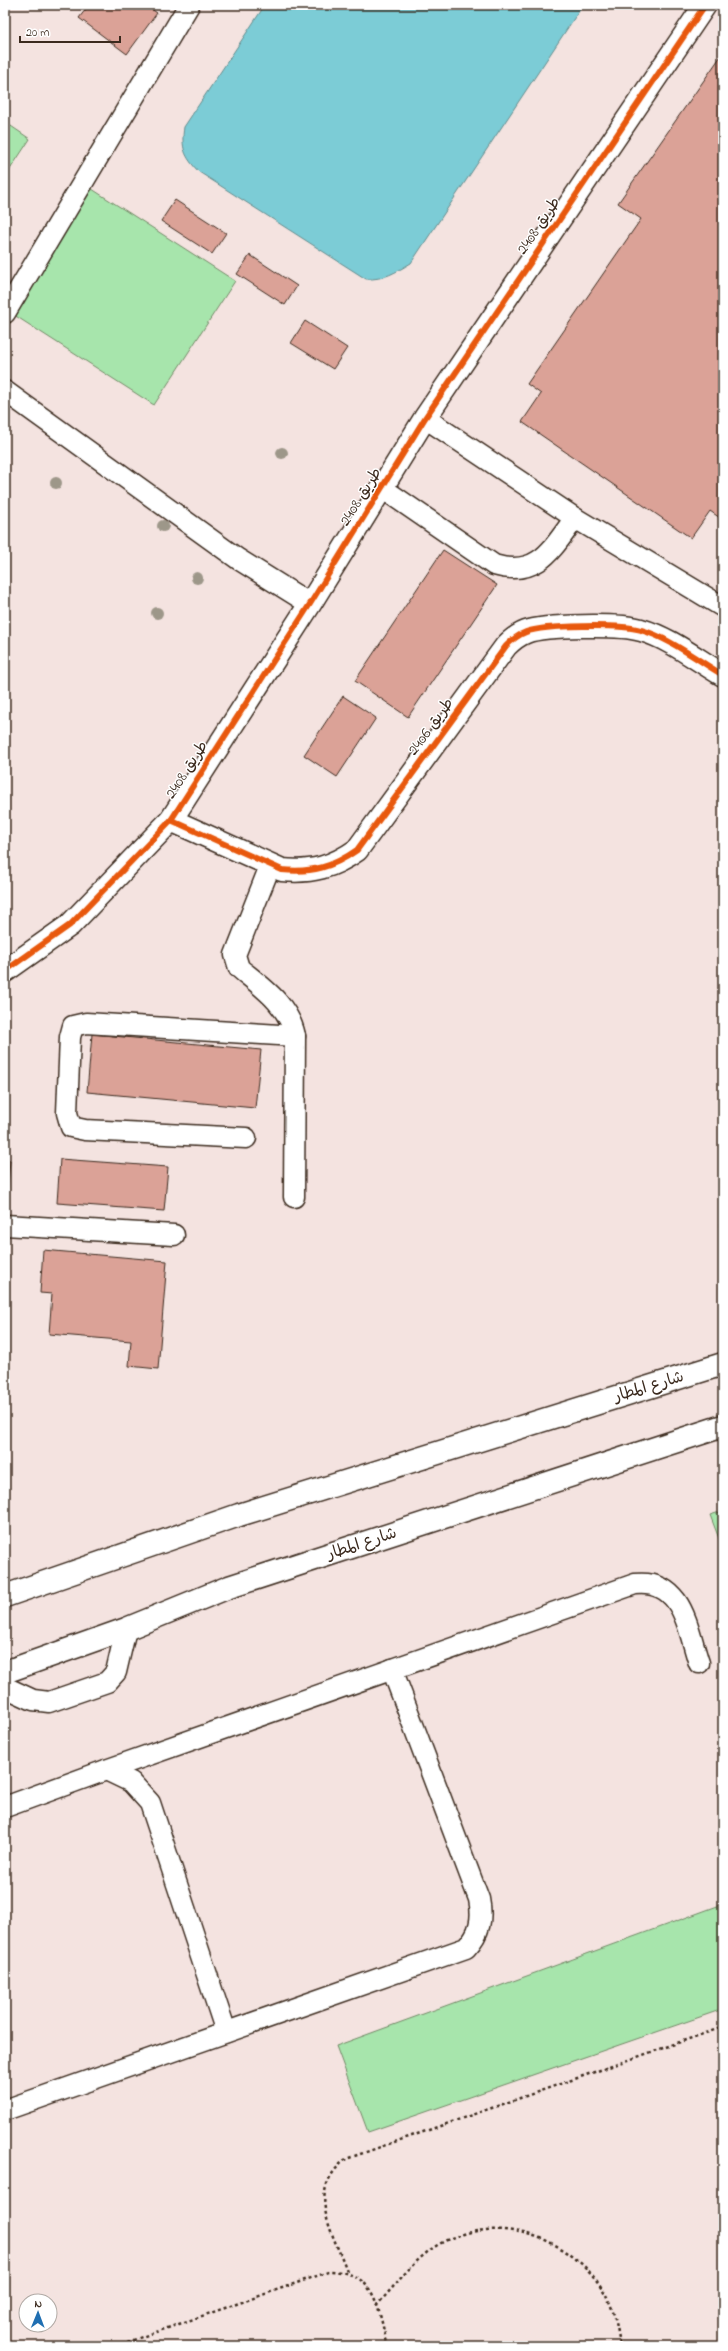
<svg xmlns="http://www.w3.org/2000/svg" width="728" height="2351" font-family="'Indie Flower','Playpen Sans Arabic',sans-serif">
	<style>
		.green { fill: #a7e5ac; stroke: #718865 }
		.water { fill: #7cccd6; stroke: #628b8c }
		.building { fill: #dba297; stroke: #3b2a1e }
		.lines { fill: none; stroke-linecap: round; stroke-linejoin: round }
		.lane-casing { stroke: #3b2a1e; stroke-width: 23 }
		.street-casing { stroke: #3b2a1e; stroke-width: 25 }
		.primary-casing { stroke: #3b2a1e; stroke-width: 25 }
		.path { stroke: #3b2a1e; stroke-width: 2.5; stroke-dasharray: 3 3; stroke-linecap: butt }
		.lane { stroke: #fff; stroke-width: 20 }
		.street { stroke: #fff; stroke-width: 22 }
		.primary { stroke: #fff; stroke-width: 22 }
		.cycleway-casing { stroke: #fff; stroke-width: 8 }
		.cycleway { stroke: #e8590c; stroke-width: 6 }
		.tree { fill: #9d9789 }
		.labels { text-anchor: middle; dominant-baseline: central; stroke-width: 3; stroke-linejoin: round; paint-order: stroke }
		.street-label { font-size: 16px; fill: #3b2a1e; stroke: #fff }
	</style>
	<rect width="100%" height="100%" fill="#f4e3e0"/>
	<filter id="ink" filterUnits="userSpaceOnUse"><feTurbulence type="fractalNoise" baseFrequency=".025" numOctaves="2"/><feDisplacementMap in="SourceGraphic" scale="8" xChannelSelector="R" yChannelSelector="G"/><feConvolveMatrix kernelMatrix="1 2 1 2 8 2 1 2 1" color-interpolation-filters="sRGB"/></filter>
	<g filter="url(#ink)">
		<g class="green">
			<polygon points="5,122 30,139 5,177"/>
			<polygon points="92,189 235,281 154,405 11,313"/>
			<polygon points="723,1511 723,1549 710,1515"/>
			<polygon points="723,1904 723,2009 368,2132 336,2046"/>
		</g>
		<path class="water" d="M265,5H583L411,263C396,272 384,280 366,279L199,172C184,156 181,148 184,127Z"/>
		<g class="building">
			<polygon points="89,5 146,5 157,13 127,54 79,18"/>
			<polygon points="723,53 723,520 710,511 691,538 522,422 541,394 527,384 641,219 618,203"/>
			<polygon points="175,200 226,233 212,254 161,221"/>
			<polygon points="250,255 297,286 285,305 237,274"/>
			<polygon points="305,321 347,348 333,369 291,343"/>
			<polygon points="443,550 497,585 408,717 355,681"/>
			<polygon points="343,696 376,718 337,777 304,755"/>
			<polygon points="92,1034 261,1050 255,1108 87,1092"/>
			<polygon points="5,1159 10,1160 7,1197 5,1197"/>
			<polygon points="60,1159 168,1167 164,1211 57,1203"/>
			<polygon points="43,1250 167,1261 158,1369 129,1366 131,1341 49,1334 52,1294 40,1293"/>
		</g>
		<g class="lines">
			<defs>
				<g id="lane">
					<polyline points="5,313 189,5"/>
					<polyline points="5,391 238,559 310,604"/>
					<polyline points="425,418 575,518 723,607"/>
					<path d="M382,488L494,565C538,578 552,549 575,518"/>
					<path d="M270,866L235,955L239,968C262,987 289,1005 295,1036L294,1197"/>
					<polyline points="246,1138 85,1130 71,1127 67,1113 70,1037 73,1026 86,1023 295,1036"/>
					<polyline points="5,1225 174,1235"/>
					<polyline points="5,1687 33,1700 49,1702 107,1682 116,1672 126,1629"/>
					<polyline points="106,1770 131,1782 150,1803 226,2032"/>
					<path d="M5,1807L106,1770L635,1584C683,1579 687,1627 699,1663"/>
					<path d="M5,2110L466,1948C480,1933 483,1919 479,1899L392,1669"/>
				</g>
				<g id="street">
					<path d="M171,820L282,870C312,873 333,867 357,850L506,646C512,640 518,635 526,632C544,625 621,624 641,630C670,638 697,660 723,675"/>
					<polyline points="5,971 70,925 171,820 310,604 425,418 705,5"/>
				</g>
				<g id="primary">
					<polyline points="5,1596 239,1515 723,1364"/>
					<polyline points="5,1672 126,1629 229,1587 723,1426"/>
				</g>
			</defs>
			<use href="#lane" class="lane-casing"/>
			<use href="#street" class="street-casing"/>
			<use href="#primary" class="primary-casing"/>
			<g class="path">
				<path d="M347,2271C332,2230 305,2192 346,2159L723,2027"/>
				<path d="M376,2306C398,2283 417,2254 447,2240C506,2213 579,2241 608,2299C615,2314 618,2330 620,2346"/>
				<path d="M116,2346L331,2271C378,2273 377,2309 388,2346"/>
			</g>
			<use href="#lane" class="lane"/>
			<use href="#street" class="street"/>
			<use href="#primary" class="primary"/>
			<defs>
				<g id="cycleway">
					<path d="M171,820L282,870C312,873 333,867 357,850L506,646C512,640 518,635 526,632C544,625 621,624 641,630C670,638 697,660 723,675"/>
					<polyline points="5,971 70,925 171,820 310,604 425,418 705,5"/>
				</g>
			</defs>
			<use href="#cycleway" class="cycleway-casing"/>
			<use href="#cycleway" class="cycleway"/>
		</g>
		<g class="tree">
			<circle cx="282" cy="453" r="6"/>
			<circle cx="56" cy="483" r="6"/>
			<circle cx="163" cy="526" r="6"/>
			<circle cx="197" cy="578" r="6"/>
			<circle cx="157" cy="613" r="6"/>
		</g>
	</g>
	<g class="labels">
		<g class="street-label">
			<text transform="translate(539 226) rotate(-56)">طريق 2408</text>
			<text transform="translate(361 497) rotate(-58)">طريق 2408</text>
			<text transform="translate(431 727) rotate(-54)">طريق 2406</text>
			<text transform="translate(187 770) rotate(-57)">طريق 2408</text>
			<text transform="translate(649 1387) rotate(-17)">شارع المطار</text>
			<text transform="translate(362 1544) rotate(-18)">شارع المطار</text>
		</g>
	</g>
	<rect width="728" height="2351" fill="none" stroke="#fff" stroke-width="20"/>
	<rect x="10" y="10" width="708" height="2331" fill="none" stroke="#3b2a1e" stroke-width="1.5" filter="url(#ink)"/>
	<g transform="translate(38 2313) rotate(1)"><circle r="19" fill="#ffffff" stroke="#b1aaa5"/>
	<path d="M0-3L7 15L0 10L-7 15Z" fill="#1f6fb2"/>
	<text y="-6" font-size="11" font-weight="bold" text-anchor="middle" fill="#3b2a1e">N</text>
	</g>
	<path d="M20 36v6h100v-6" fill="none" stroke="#3b2a1e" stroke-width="2"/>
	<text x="26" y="36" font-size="12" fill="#3b2a1e" stroke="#ffffff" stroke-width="3" paint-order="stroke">20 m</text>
</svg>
